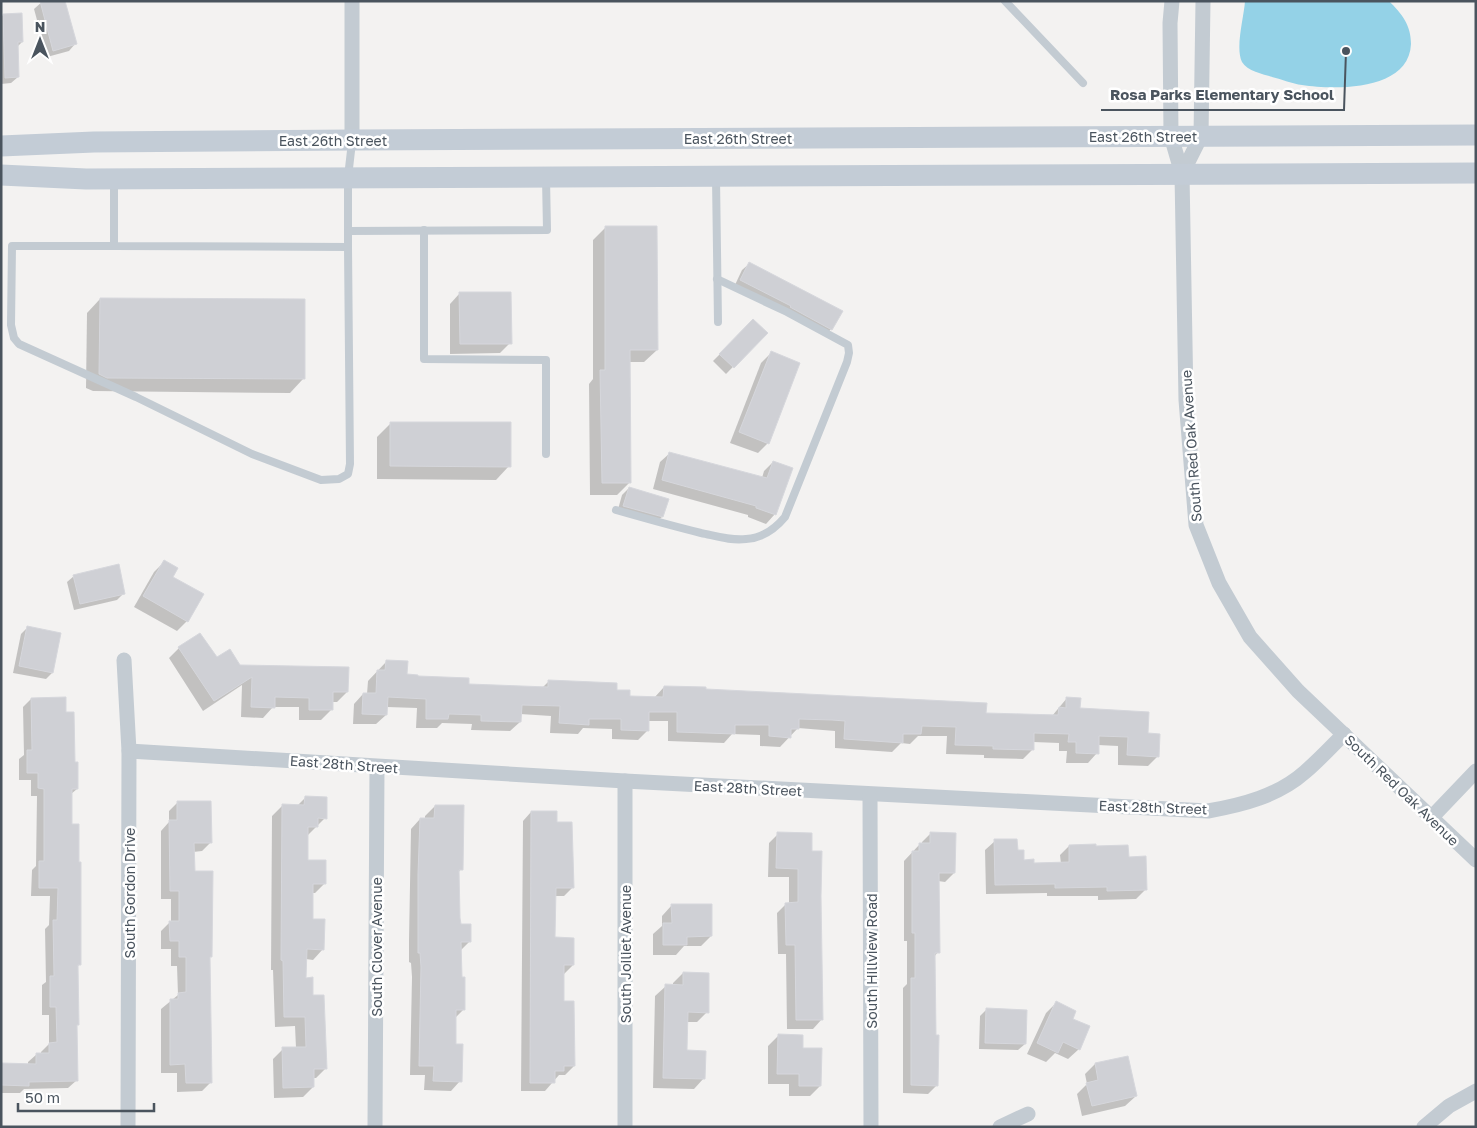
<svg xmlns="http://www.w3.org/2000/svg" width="1477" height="1128" font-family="'Golos Text',sans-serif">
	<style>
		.water { fill: #94d2e7 }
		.shadow { fill: #0003 }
		.building { fill: #cfd0d5; stroke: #d6d7dc }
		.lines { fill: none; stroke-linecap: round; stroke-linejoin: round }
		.path { stroke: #7dc9a7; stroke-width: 3; stroke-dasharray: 4 2.5; stroke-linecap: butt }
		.lane { stroke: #c3cbd2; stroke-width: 8 }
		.street { stroke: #c3cbd2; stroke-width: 15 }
		.secondary { stroke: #c3ccd6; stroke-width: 21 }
		.labels { text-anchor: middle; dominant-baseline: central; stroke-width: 5; stroke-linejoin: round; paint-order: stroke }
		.street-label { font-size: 14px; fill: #4a545e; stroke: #fff }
		.leader { fill: none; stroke: #4a545e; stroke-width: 2 }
		.callout-dot { fill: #4a545e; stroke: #fff; stroke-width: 2 }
		.callout-label { font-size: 15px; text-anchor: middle; font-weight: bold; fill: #4a545e; stroke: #fff; stroke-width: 5; stroke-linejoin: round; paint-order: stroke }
	</style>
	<rect width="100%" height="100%" fill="#f3f2f1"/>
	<path class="water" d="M1245,1H1389C1402,14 1411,25 1411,44C1409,91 1336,90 1302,85C1292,84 1282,79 1272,77C1263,74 1247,71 1242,62C1235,48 1244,17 1245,1Z"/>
	<g class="shadow">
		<polygon points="43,1 75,44 69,51 47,57 34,9"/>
		<polygon points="3,15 22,42 17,47 18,77 11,83 1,84 1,17"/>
		<polygon points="605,228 657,350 644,362 628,362 630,482 617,495 590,495 589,384 593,379 593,240"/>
		<polygon points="749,264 831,329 825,336 734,287 742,270"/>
		<polygon points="460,293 510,343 500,353 450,354 450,304"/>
		<polygon points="100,299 303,379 290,393 93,391 86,388 87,313"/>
		<polygon points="753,321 766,333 726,374 713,361"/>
		<polygon points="771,353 768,443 758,453 730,443 761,363"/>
		<polygon points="391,423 509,466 496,480 377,479 377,437"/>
		<polygon points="670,453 762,478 764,471 773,462 775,514 766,524 748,517 748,515 653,489 660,462"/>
		<polygon points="629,488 667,500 662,517 655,523 617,513 622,495"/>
		<polygon points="164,562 171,577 187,621 177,631 134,607 154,572"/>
		<polygon points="74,576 124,593 117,600 74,610 67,582"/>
		<polygon points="27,628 52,673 46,679 13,673 21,634"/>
		<polygon points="179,648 240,666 347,692 337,702 332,702 331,710 321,720 299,720 299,707 273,707 263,718 241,717 242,685 203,711 169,658"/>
		<polygon points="386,662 406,676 468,685 542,688 549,681 616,691 628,697 654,698 664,687 985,714 1052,716 1067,698 1079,710 1147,735 1158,756 1148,766 1118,765 1118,746 1098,745 1097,753 1088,763 1066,763 1067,751 1059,751 1059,743 1033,742 1033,749 1023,759 984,758 984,755 946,754 947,736 918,736 910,744 901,743 892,752 835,748 835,731 798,728 780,747 760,746 760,735 732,734 724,743 668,741 668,721 648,721 648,730 638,740 612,739 612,729 583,728 578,734 550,733 551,716 520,714 520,722 510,731 471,730 472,724 442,723 437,728 416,728 417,708 387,707 386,715 376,724 353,724 354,704 363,694 367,694 368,681"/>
		<polygon points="31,699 65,713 77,789 71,794 70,825 79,965 77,967 77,1080 68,1088 24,1089 20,1093 1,1093 1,1065 28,1065 28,1062 37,1054 41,1054 41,1052 49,1044 49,1015 42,1015 42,985 46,982 45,929 49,925 50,896 31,896 32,870 36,866 37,796 31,796 31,780 19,780 19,759 24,755 23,707"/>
		<polygon points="305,798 325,818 307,836 306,861 325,883 315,893 312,893 311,920 323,949 313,960 306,959 305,979 312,996 326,1068 316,1078 313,1078 313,1087 303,1097 274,1098 273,1059 283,1049 296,1048 295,1026 275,1027 273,970 271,970 272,816 282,806 297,806"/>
		<polygon points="178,802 211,842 202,851 193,852 193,872 209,958 211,1082 202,1091 177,1092 177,1073 161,1073 161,1009 178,995 177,966 171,966 171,949 161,949 161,931 171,921 171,899 161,899 161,831 169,822 169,811"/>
		<polygon points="435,806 461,869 458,873 460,925 470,941 460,951 464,1009 455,1018 455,1045 460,1081 451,1091 424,1090 425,1075 410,1075 412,977 411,963 409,962 409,940 411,829 420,819 425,819 425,816"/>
		<polygon points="531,812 556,824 573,887 564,896 555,896 554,939 573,965 564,974 563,1002 574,1066 565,1075 559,1075 545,1091 521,1091 523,821"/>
		<polygon points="931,833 954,873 945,882 938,881 938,952 934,957 937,1085 928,1094 903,1093 903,988 907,984 907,941 904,941 904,861 920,844 922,844 922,842"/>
		<polygon points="778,834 810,852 822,1019 813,1029 787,1029 786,954 778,954 777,913 786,904 789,904 789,877 768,877 769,843"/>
		<polygon points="995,841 1016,851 1023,861 1033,864 1061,864 1060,855 1069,846 1127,858 1145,890 1136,899 1098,900 1098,896 1047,896 1047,893 986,894 985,850"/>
		<polygon points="672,905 711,936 701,946 684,946 676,955 653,955 653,934 662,926 662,916"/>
		<polygon points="683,973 707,1012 697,1022 687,1022 686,1052 704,1078 694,1089 653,1088 655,996 666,986 673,986 673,983"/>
		<polygon points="1056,1003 1071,1019 1079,1049 1068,1059 1055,1053 1046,1062 1027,1054 1046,1013"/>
		<polygon points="986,1010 1025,1044 1018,1050 979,1049 980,1016"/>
		<polygon points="778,1036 801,1050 820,1086 810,1096 789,1096 789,1084 768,1084 768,1046"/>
		<polygon points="1095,1064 1136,1096 1125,1106 1082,1116 1077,1094 1087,1084 1085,1074"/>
	</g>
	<g class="building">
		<polygon points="40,1 65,1 77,44 53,51"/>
		<polygon points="22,13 23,42 18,42 19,77 5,78 3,14"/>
		<polygon points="605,226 657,226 658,350 630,350 631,483 602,483 600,370 605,370"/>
		<polygon points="749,262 843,311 832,330 790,307 791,306 740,280"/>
		<polygon points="459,292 511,292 512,344 460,344"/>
		<polygon points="100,298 305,299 305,379 107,378 99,374"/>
		<polygon points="753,319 768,333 734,368 719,354"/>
		<polygon points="771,351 800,363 769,444 739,432"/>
		<polygon points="390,422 511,422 511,467 390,466"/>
		<polygon points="669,452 767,478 773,461 793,468 776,515 756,508 756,506 662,480"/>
		<polygon points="629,487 669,499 663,517 623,506"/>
		<polygon points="164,560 178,568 173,577 204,594 188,622 143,596"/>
		<polygon points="119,564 125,594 80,604 73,575"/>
		<polygon points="27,626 61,633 53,673 19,666"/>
		<polygon points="200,633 217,657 230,649 240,665 349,667 348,692 333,692 333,710 309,710 309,698 275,697 275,708 251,707 252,677 214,701 178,647"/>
		<polygon points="386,660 408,661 407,674 418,675 418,676 469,678 469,684 548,687 548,680 617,683 617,690 630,690 630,696 663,697 664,686 706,687 706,689 987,703 986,713 1058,715 1059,707 1066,708 1066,697 1081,698 1080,708 1149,712 1148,733 1160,734 1159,757 1127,755 1128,737 1099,736 1099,754 1076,753 1076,742 1068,742 1069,734 1034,733 1034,750 993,749 993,746 955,745 956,727 922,726 921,734 903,734 903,743 844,739 845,721 832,720 799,719 799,729 791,729 791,738 769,736 769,725 735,725 735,734 677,732 677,712 649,712 649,731 621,730 621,719 589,719 589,725 559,723 560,706 522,705 521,722 481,721 481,715 449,714 448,719 426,719 426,699 388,697 387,715 362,714 363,693 376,693 377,670 385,670"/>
		<polygon points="66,697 66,712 74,712 75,762 78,762 78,789 72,789 72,824 79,824 79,862 81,862 81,965 78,965 79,1025 77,1025 78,1081 29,1082 29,1086 1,1085 1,1063 36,1064 36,1053 49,1053 49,1043 57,1042 56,1007 50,1007 50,976 54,976 53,920 57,920 58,888 39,888 39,861 44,861 44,789 38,788 38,773 27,773 27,750 32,750 31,698"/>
		<polygon points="305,796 327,797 327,819 318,818 318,827 308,827 308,860 326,860 326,884 313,884 313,919 325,919 324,950 307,949 306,978 313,977 313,995 324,995 327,1069 314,1069 314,1087 283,1088 282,1047 306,1047 305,1017 284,1017 283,961 281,960 282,804 304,805"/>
		<polygon points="177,801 211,801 212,843 194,843 195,871 213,871 212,957 210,957 212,1083 186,1083 185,1064 170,1065 170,999 178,999 178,993 186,992 186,957 179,957 179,941 170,941 169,921 179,921 179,891 170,891 169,820 177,820"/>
		<polygon points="435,805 464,805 463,870 459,870 460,918 461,924 471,924 471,942 461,942 462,977 465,977 465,1010 456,1010 456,1044 463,1044 462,1082 433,1081 434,1066 419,1066 421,967 420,953 418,953 418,874 420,818 434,818"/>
		<polygon points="531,811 557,811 557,822 572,822 574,888 556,888 555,937 574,938 574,965 564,965 564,1001 574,1001 575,1066 564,1066 564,1071 555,1071 555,1083 530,1083"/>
		<polygon points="777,832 812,833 812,851 822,851 821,896 823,1020 796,1020 795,945 786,945 785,903 798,902 798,869 776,868"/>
		<polygon points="930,832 956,833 955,873 939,873 940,953 935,953 936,1035 939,1035 938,1086 911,1085 911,978 915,978 915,933 912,933 912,851 919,851 919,843 930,843"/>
		<polygon points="994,839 1017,839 1018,850 1024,850 1024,860 1034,859 1034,863 1069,862 1069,845 1096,844 1096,846 1128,845 1129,857 1146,856 1147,890 1107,891 1107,887 1055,888 1055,884 995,885"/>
		<polygon points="671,904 712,904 712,936 687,937 687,945 663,945 663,923 672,923"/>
		<polygon points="683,972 709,973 709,1013 688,1012 687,1050 706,1051 705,1079 663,1078 665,984 683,985"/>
		<polygon points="1056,1001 1076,1011 1073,1019 1090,1026 1080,1050 1063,1042 1058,1053 1037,1043"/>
		<polygon points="986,1008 1027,1010 1026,1044 985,1043"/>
		<polygon points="778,1034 803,1035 803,1048 822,1048 821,1086 799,1086 799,1074 777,1074"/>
		<polygon points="1128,1056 1137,1096 1092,1106 1086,1083 1098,1080 1095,1063"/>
	</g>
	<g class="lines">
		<polyline class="path" points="1218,94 1223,101"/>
		<g class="lane">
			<polyline points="1005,1 1083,83"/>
			<polyline points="716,178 718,322"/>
			<polyline points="114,180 114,246 348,247 348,177 352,142"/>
			<polyline points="424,230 424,359 546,360 546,454"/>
			<polyline points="348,231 547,230 546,178"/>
			<polyline points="114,246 12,246 11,325 14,338 19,344 136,397 252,454 321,480 339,479 348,474 350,464 348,247"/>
			<path d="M616,510C644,518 672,526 701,533C716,536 731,541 746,539C762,538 775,529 785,517L847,362L849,353L848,345L787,312L717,279"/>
		</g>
		<g class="street">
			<polyline points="352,1 352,140"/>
			<polyline points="1172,1 1170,23 1171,136 1182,174 1186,400 1196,525 1219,583 1250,637 1298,691 1476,860"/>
			<polyline points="1182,174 1201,136 1203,1"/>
			<polyline points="124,660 129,751 128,1127"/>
			<path d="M129,751L625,781L1208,811C1242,805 1278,796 1305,772C1319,760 1331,747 1344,734"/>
			<polyline points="625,781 625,1127"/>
			<polyline points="870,795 871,1127"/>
			<polyline points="1432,817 1476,771"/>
			<polyline points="375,1127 377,767"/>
			<polyline points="1000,1127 1028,1114"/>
			<polyline points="1424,1127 1449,1106 1476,1091"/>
		</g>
		<g class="secondary">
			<polyline points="1,146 94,142 352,140 1476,135"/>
			<polyline points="1,175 86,179 1476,173"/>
		</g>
	</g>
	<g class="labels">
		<g class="street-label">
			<text x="1143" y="136">East 26th Street</text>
			<text x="738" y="138">East 26th Street</text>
			<text x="333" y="140">East 26th Street</text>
			<text transform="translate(1191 446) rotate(-94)">South Red Oak Avenue</text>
			<text transform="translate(344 764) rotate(4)">East 28th Street</text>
			<text transform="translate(748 788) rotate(3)">East 28th Street</text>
			<text transform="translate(1402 790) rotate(44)">South Red Oak Avenue</text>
			<text transform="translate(1153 807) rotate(2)">East 28th Street</text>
			<text transform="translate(129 893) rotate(-90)">South Gordon Drive</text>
			<text transform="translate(376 947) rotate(-90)">South Clover Avenue</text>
			<text transform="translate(625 954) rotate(-90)">South Joiliet Avenue</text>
			<text transform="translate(871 961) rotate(-90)">South Hillview Road</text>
		</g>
	</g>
	<path class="leader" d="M1346 51L1344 110H1101"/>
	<circle class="callout-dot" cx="1346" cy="51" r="5"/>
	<g class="callout-label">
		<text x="1222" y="100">Rosa Parks Elementary School</text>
	</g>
	<rect width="1477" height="1128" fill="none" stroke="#4a545e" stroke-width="5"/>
	<g transform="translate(40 40)" stroke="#ffffff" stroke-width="4" paint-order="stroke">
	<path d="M0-4L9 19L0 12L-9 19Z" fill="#4a545e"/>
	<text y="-8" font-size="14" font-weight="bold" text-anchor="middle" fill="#4a545e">N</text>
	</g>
	<path d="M18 1103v8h136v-8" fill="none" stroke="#4a545e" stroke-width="2.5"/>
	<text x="25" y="1103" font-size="15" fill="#4a545e" stroke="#ffffff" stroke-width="4" paint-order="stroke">50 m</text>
</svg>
